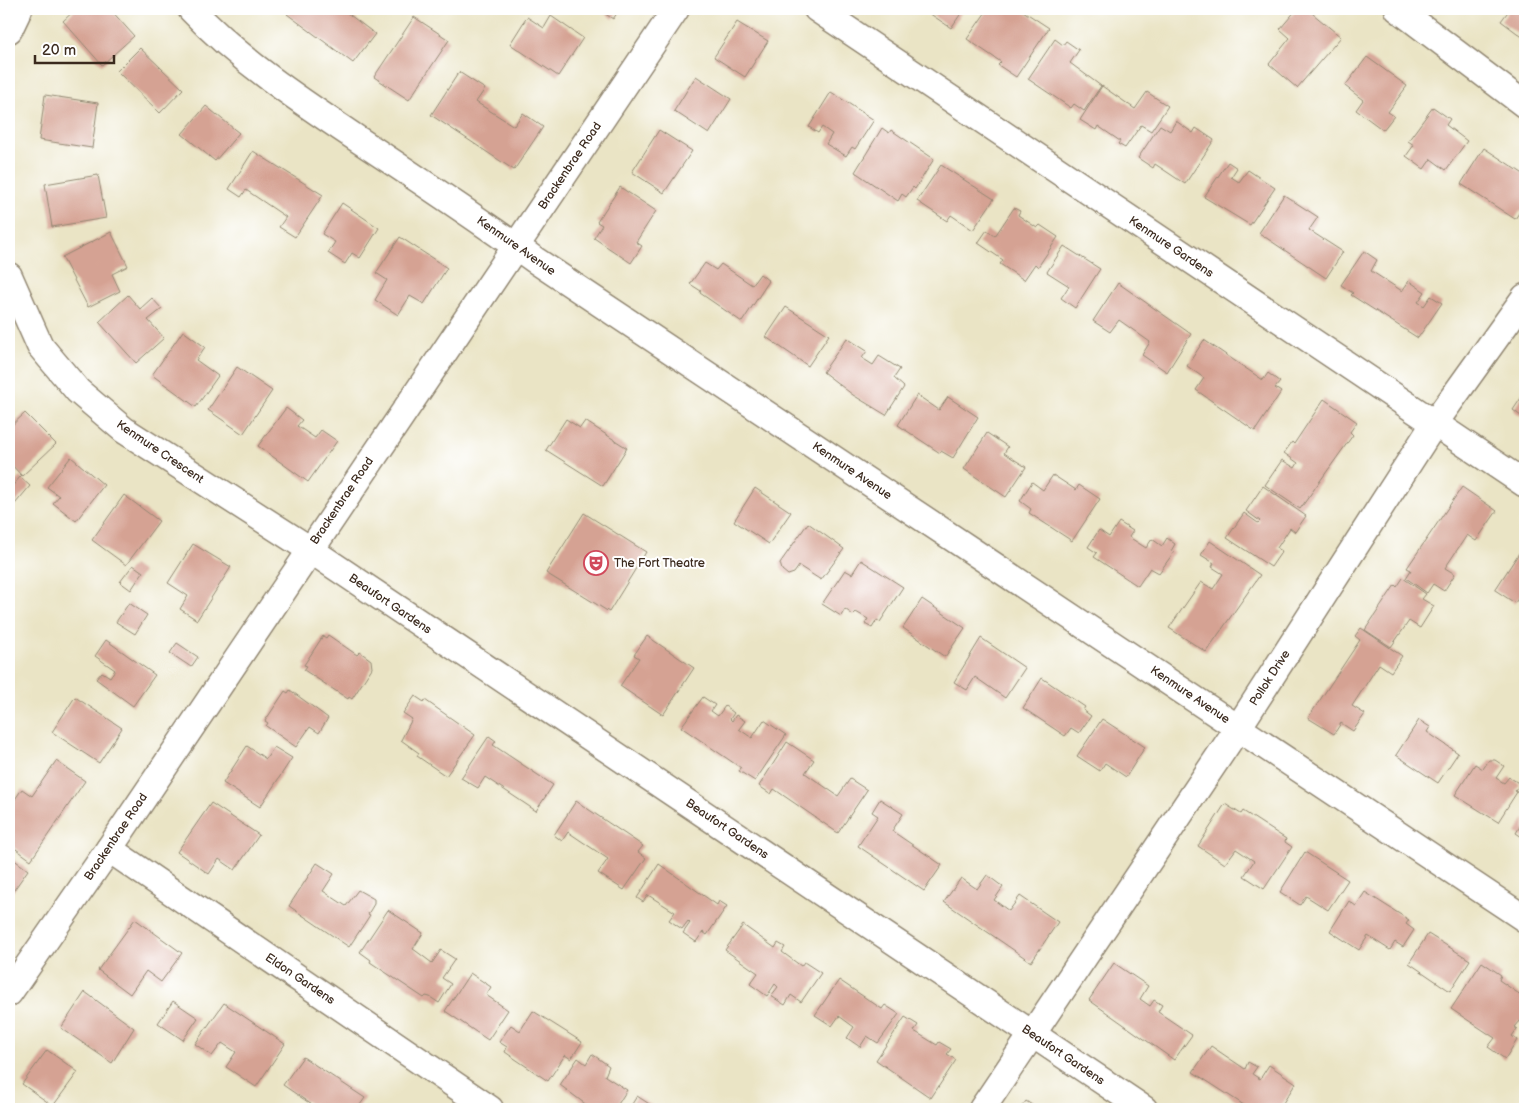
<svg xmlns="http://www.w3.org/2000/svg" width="1534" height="1118" font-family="'Balsamiq Sans',sans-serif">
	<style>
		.building { fill: #d5a293 }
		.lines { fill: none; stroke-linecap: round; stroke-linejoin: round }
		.street-casing { stroke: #928772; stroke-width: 29 }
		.street { stroke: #fff; stroke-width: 26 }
		.labels { text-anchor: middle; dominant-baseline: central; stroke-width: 4; stroke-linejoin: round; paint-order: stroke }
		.street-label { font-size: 12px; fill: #3b2a1e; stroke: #fff }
		.poi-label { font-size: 12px; fill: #3b2a1e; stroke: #fff; text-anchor: start }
	</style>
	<rect width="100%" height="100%" fill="#fff"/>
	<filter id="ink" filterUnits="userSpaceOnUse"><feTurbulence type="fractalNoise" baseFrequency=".02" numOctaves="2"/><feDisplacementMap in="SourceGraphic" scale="10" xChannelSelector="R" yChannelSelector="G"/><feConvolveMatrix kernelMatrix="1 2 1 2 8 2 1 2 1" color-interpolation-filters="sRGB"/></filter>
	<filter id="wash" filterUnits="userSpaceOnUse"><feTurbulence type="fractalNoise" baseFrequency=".0096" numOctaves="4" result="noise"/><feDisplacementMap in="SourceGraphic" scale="20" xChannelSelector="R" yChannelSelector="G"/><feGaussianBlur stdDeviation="1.12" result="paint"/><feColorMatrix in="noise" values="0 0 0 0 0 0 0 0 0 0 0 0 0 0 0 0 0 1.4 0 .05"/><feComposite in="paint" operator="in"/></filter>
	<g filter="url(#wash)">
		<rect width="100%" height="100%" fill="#eae4c5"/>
		<g id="blocks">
			<g class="building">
				<polygon points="76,9 110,9 134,36 102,65 63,21"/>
				<polygon points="285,9 342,9 375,34 353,63 287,14 289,12"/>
				<polygon points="598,9 620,9 613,19"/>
				<polygon points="923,9 964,9 951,28"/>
				<polygon points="988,9 993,11 995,9 1020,9 1049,28 1016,77 998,65 1001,62 967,39"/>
				<polygon points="1297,9 1307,9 1341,37 1297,88 1269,64 1290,38 1280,29"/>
				<polygon points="1510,9 1525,9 1525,39 1501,21"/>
				<polygon points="551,16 583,38 558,76 510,44 527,17 544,28"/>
				<polygon points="414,17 449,40 409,100 374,77"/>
				<polygon points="737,22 768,41 745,77 714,57"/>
				<polygon points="1055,39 1063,45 1066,41 1079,50 1070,63 1101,86 1084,111 1074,104 1071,108 1028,79"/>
				<polygon points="140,48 183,89 160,113 117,71"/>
				<polygon points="1367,57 1407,86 1388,112 1394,116 1383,130 1356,110 1363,100 1345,86"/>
				<polygon points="459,72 485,89 476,102 514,126 523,113 543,127 514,170 431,115"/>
				<polygon points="696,76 731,99 709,134 674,111"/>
				<polygon points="1102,86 1135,109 1147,92 1168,106 1151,131 1141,125 1125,148 1118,144 1120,141 1098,126 1096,130 1080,120"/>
				<polygon points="831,92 874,120 855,149 852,147 846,156 826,144 832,134 822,127 818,133 809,127"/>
				<polygon points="45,95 98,103 92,148 39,140"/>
				<polygon points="206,106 239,133 215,161 182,134"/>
				<polygon points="1433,107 1450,119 1446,125 1467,141 1446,170 1431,159 1424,169 1406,156 1414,145 1408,141"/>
				<polygon points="1176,121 1193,133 1196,128 1214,140 1185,184 1155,164 1153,168 1138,158 1160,125 1170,131"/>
				<polygon points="882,128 889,133 891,130 934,159 915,189 913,187 906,197 902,194 898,201 855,172"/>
				<polygon points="659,130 692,151 664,193 632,172"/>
				<polygon points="1484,148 1525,175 1525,212 1521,210 1515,219 1461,184"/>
				<polygon points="253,151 323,195 295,237 279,227 286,217 246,190 241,197 229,189"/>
				<polygon points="1228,162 1237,168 1231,177 1239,182 1248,170 1275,188 1250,225 1204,197"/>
				<polygon points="941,165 994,199 973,230 951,215 947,221 917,201"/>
				<polygon points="98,175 106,218 52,227 45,184"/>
				<polygon points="620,187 656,211 636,242 642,246 631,263 594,238 602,225 597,222"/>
				<polygon points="1284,195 1318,217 1309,230 1343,252 1326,278 1259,233"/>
				<polygon points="342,203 379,228 360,258 352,253 345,264 328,253 335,242 322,234"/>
				<polygon points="1014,208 1020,211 1018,215 1037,228 1040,225 1058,237 1038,267 1035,264 1024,280 1000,264 1003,260 978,243 987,230 995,236"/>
				<polygon points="111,232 128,266 112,274 120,291 88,307 62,257"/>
				<polygon points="400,237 447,268 424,304 410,296 398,315 375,300 387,280 376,273"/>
				<polygon points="1064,246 1100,269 1075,308 1061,298 1069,286 1047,272"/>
				<polygon points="1364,251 1377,260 1371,271 1402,291 1409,281 1425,292 1418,302 1424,306 1431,296 1442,303 1418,338 1351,295 1353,293 1341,285"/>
				<polygon points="705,263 716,270 721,264 752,285 760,274 769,281 742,322 700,293 701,291 690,284"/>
				<polygon points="1118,283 1191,334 1167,372 1142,355 1150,342 1119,320 1110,332 1093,321"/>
				<polygon points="128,295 140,309 152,298 162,309 148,320 164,338 136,363 99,322"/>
				<polygon points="786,307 829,335 808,366 766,337"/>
				<polygon points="183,331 205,347 196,360 218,376 196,407 152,375"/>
				<polygon points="847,338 867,351 862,358 873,365 879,356 900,369 894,378 904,387 886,415 853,395 823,372"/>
				<polygon points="1204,340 1263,380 1268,373 1280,382 1275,388 1281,392 1255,431 1196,390 1204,378 1187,366"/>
				<polygon points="237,367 272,391 243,434 208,410"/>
				<polygon points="1525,392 1525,411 1521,416 1513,410"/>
				<polygon points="917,395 939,410 948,397 978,417 953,458 941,451 940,453 898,425"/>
				<polygon points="1324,399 1357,422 1350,432 1353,435 1300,509 1265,485 1282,460 1295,468 1298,463 1284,453 1292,442 1294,444"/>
				<polygon points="286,408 302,420 297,426 315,438 321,430 337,441 308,482 258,446"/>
				<polygon points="25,413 56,444 22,476 9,462 9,428"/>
				<polygon points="566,419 580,428 585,421 627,448 603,486 546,450"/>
				<polygon points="987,433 1008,447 1004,453 1026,467 1006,497 964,469"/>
				<polygon points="71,457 104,485 76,521 53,503 59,496 47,487"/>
				<polygon points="1053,475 1076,490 1079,485 1100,499 1072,541 1029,513 1031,509 1020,501 1032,482 1043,490"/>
				<polygon points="20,477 30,486 15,504 9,498 9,490"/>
				<polygon points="1263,486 1306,516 1295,532 1290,528 1277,548 1282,551 1271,567 1227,538 1244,513 1258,523 1260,521 1246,511"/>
				<polygon points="1462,487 1497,511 1476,541 1467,535 1445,568 1455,574 1444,591 1433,584 1427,593 1406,578 1411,570 1407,568"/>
				<polygon points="755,488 791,512 769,544 734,521"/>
				<polygon points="124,495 159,521 126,565 92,540"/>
				<polygon points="584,513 646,552 609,612 546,573"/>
				<polygon points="1119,522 1133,531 1129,537 1146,548 1152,539 1162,546 1167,538 1175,544 1171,551 1174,552 1159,573 1150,568 1138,586 1094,557 1097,553 1088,547 1099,530 1109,537"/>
				<polygon points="808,523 844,549 821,580 799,566 794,573 788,575 782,570 780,563"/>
				<polygon points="1210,541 1260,575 1206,652 1169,628 1201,582 1213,589 1223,574 1212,567 1214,563 1201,555"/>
				<polygon points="193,544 231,567 197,620 180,609 188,596 168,583"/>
				<polygon points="1519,553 1525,557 1525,597 1521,594 1515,603 1495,590"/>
				<polygon points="861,560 903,587 880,622 877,620 872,628 865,624 868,619 856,612 853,615 845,609 841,616 822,604 845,570 852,574"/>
				<polygon points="133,565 143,572 131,590 120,582"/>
				<polygon points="1403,578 1426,594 1422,599 1434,606 1420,628 1409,621 1391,647 1365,630 1395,585 1397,587"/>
				<polygon points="922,599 965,628 945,657 903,628"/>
				<polygon points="129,603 147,615 135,634 116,622"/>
				<polygon points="1361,628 1402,656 1391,672 1379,664 1363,689 1352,706 1365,714 1353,731 1341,723 1334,734 1308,718 1360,640 1355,636"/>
				<polygon points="328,635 357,655 360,652 371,660 372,668 352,699 349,697 348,699 304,670 307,666 304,665 323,636 326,638"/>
				<polygon points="647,636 694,668 663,715 620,686 639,658 634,655"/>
				<polygon points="981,638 1025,668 1005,698 975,677 967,690 954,682"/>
				<polygon points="106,640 155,675 133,706 96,679 102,672 110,677 115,670 95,656"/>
				<polygon points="177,643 198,657 191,667 170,653"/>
				<polygon points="1042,678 1085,707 1083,710 1091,716 1079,733 1071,728 1065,736 1023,708"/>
				<polygon points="290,690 328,718 319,733 310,727 296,747 266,726 268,723 265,721 285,691 288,693"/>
				<polygon points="415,696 424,702 425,700 475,735 446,776 417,756 419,753 401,740 412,719 403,713"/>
				<polygon points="75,697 122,728 99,763 52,732"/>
				<polygon points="703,697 715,705 711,711 718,716 725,706 734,713 730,719 732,721 736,715 745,721 739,729 752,738 764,720 786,735 755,781 739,771 741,768 681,727"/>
				<polygon points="1102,719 1145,747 1126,777 1105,763 1100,771 1077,756"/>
				<polygon points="1419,720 1430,727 1427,732 1458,753 1438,783 1396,755"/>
				<polygon points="489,736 496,741 493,745 553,785 536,811 485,777 478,788 461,778"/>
				<polygon points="787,742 814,760 805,773 838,796 850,779 867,790 838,833 774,789 771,794 759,786"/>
				<polygon points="247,746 266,759 274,747 292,758 260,807 223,783"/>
				<polygon points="1489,760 1495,760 1504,766 1496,778 1504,783 1509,777 1520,784 1515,791 1517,792 1498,822 1455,795 1475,764 1483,769"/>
				<polygon points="56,761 85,781 31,860 9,844 9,808 22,789 32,796"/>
				<polygon points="880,799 903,814 892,831 942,865 924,891 858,846 878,816 872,812"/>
				<polygon points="576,801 643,846 638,852 646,858 624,890 598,873 608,859 568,832 562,841 554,835"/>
				<polygon points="211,803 259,835 235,870 219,859 209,874 177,852"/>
				<polygon points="1225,804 1241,814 1243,811 1286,839 1285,842 1292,847 1264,889 1244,876 1254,861 1236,849 1225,864 1198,846"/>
				<polygon points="1525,818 1525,839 1516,833"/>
				<polygon points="1305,852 1348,880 1328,910 1306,896 1300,905 1280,892"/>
				<polygon points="9,856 28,870 9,897"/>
				<polygon points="317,863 334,874 323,891 346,906 358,890 374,899 374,904 368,914 370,915 349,947 289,906"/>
				<polygon points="659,864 717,905 719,901 727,906 707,935 703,932 696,942 683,933 690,923 688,921 682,929 669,920 675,912 648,895 643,902 637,898"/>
				<polygon points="987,875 1003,887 994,900 1009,911 1020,896 1058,922 1031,962 944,902 961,878 977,889"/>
				<polygon points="1365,892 1409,920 1406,924 1414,930 1403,947 1395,942 1390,950 1368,936 1359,950 1330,931 1349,901 1356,906"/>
				<polygon points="388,910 423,933 413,949 416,951 432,963 441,950 455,959 442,978 451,984 439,1003 430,997 426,996 424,998 370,962 371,960 360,952"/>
				<polygon points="135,919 182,953 161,982 146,971 130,994 98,970"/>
				<polygon points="743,925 775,948 778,943 785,947 782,952 801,966 804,962 821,973 801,1002 791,995 785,1005 771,996 778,987 775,984 767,996 750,984 758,973 725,950"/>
				<polygon points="1428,934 1470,960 1450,991 1409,963"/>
				<polygon points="1482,962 1501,975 1499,980 1525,998 1525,1025 1519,1021 1514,1027 1517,1029 1512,1036 1517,1040 1505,1059 1488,1047 1495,1038 1451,1009"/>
				<polygon points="1114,963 1148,986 1140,999 1150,1006 1154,1000 1162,1005 1158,1012 1192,1035 1174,1060 1089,1000"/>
				<polygon points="470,973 491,987 486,995 508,1010 488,1040 445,1011"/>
				<polygon points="839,980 882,1009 885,1005 899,1014 878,1043 867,1036 860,1047 847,1038 854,1027 839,1016 832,1026 815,1015"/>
				<polygon points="85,992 134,1028 112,1063 61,1028"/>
				<polygon points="173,1001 198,1018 183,1040 158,1023"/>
				<polygon points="224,1003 285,1044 256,1087 226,1067 236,1052 222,1043 212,1056 195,1044"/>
				<polygon points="533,1011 582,1042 571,1059 565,1055 548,1081 505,1052 507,1047 499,1042 511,1025 520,1031"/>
				<polygon points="905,1017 918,1025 914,1031 937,1045 939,1042 951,1049 947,1054 956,1060 931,1098 876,1060"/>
				<polygon points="1211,1046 1245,1069 1248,1062 1257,1067 1252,1074 1260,1079 1269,1065 1296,1083 1279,1109 1250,1109 1193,1072"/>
				<polygon points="47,1050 78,1072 53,1106 22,1084"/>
				<polygon points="592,1054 609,1066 605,1076 627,1090 615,1109 592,1109 560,1085 578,1058 586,1064"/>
				<polygon points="303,1057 365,1098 357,1109 318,1109 283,1085"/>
				<polygon points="637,1096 657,1109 629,1109"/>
				<polygon points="1026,1101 1038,1109 1020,1109"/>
			</g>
		</g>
	</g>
	<g filter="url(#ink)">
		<use href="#blocks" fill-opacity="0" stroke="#928772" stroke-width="1"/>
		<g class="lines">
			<defs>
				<g id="street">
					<path d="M191,9C240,61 299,100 359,140C418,179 477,218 535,260L1525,919"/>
					<polyline points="817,9 1525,484"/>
					<polyline points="1398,9 1525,105"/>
					<polyline points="9,30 19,9"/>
					<polyline points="9,276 40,346 78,391 124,430 309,549 1144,1109"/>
					<polyline points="109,849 490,1109"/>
					<polyline points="9,993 109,849 676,9"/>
					<polyline points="982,1109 1238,728 1434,424 1525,297"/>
				</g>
			</defs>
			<use href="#street" class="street-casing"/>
			<use href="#street" class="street"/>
		</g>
	</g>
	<defs>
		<symbol id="theatre-ring" viewBox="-11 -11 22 22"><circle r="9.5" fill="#fff" stroke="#d1495b" stroke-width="1.5"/><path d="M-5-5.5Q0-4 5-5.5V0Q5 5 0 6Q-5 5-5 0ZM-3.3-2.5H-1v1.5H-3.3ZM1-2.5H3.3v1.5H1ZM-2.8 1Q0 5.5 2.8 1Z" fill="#d1495b"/></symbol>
	</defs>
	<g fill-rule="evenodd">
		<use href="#theatre-ring" x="582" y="549" width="28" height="28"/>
	</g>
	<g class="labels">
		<g class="street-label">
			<text transform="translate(570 166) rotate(-56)">Brackenbrae Road</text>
			<text transform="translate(516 246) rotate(35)">Kenmure Avenue</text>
			<text transform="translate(1171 247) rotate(34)">Kenmure Gardens</text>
			<text transform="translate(160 452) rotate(34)">Kenmure Crescent</text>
			<text transform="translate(852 471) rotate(34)">Kenmure Avenue</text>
			<text transform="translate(342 501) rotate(-56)">Brackenbrae Road</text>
			<text transform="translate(390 604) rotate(34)">Beaufort Gardens</text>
			<text transform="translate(1270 678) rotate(-57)">Pollok Drive</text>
			<text transform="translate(1190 695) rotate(34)">Kenmure Avenue</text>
			<text transform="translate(727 829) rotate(34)">Beaufort Gardens</text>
			<text transform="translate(116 837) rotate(-56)">Brackenbrae Road</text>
			<text transform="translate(300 979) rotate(34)">Eldon Gardens</text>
			<text transform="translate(1063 1055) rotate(34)">Beaufort Gardens</text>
		</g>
		<g class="poi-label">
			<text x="614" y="563">The Fort Theatre</text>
		</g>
	</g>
	<rect width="1534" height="1118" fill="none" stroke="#fff" stroke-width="30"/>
	<path d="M35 55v8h79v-8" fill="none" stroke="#3b2a1e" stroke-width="2.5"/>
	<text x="42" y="55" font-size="15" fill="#3b2a1e" stroke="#ffffff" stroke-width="4" paint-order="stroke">20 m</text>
</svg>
